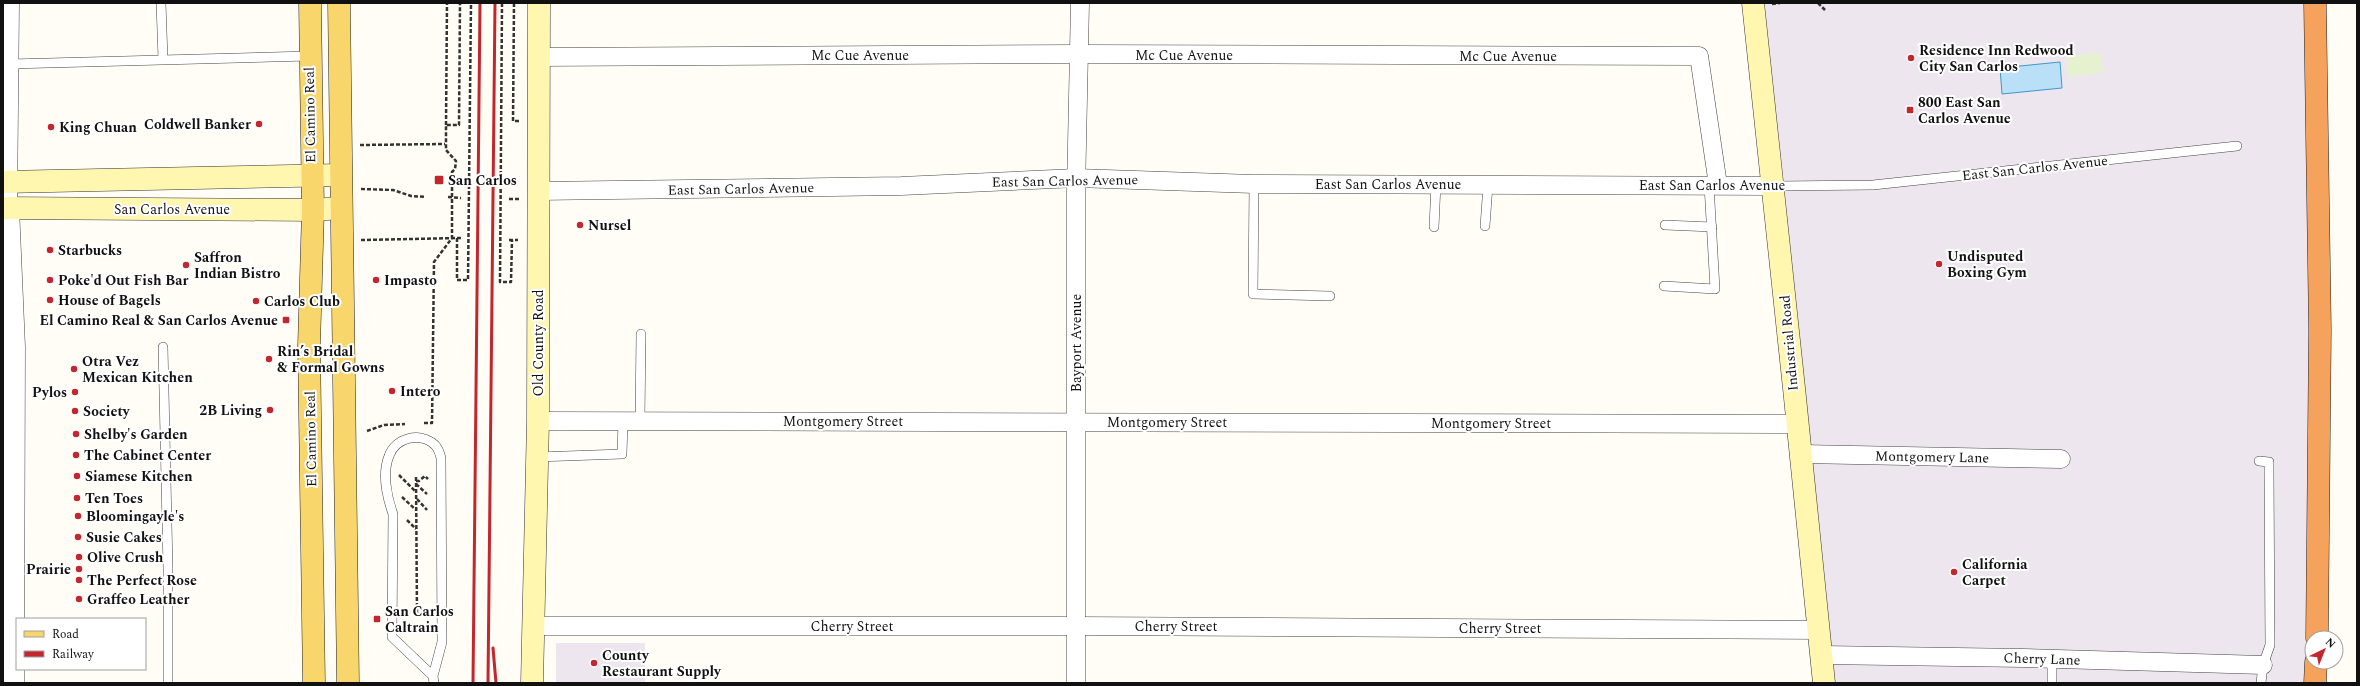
<svg xmlns="http://www.w3.org/2000/svg" width="2360" height="686" font-family="Spectral,serif">
	<style>
		.industrial { fill: #eee6ef }
		.pitch { fill: #e6f2cf }
		.water { fill: #b9e0f7; stroke: #3f96cf }
		.lines { fill: none; stroke-linecap: round; stroke-linejoin: round }
		.service-casing { stroke: #444; stroke-width: 10 }
		.minor-casing { stroke: #444; stroke-width: 19 }
		.tertiary-casing { stroke: #444; stroke-width: 23 }
		.secondary-casing { stroke: #333; stroke-width: 23 }
		.primary-casing { stroke: #222; stroke-width: 23 }
		.motorway-casing { stroke: #222; stroke-width: 23 }
		.path { stroke: #333; stroke-width: 2.5; stroke-dasharray: 4 2; stroke-linecap: butt }
		.service { stroke: #fff; stroke-width: 9 }
		.minor { stroke: #fff; stroke-width: 18 }
		.tertiary { stroke: #fff; stroke-width: 22 }
		.secondary { stroke: #fff6b0; stroke-width: 22 }
		.primary { stroke: #f9d66b; stroke-width: 22 }
		.motorway { stroke: #f5a25d; stroke-width: 22 }
		.rail { stroke: #c4262e; stroke-width: 3 }
		.poi-dot { fill: #c4262e; stroke: #fff; stroke-width: 1.5 }
		.labels { text-anchor: middle; dominant-baseline: central; stroke-width: 4; stroke-linejoin: round; paint-order: stroke }
		.poi-label { font-size: 14px; font-weight: bold; fill: #111; stroke: #fff; text-anchor: start }
		.street-label { font-size: 14px; fill: #111; stroke: #fff }
	</style>
	<rect width="100%" height="100%" fill="#fffdf5"/>
	<g class="industrial">
		<polygon points="1753,3 2315,3 2312,662 2315,683 1824,683"/>
		<rect x="556" y="643" width="89" height="40"/>
	</g>
	<polygon class="pitch" points="2100,52 2103,72 2069,77 2066,57"/>
	<polygon class="water" points="2060,62 2062,88 2002,94 2000,68"/>
	<g class="lines">
		<defs>
			<g id="service">
				<polyline points="161,3 163,59"/>
				<polyline points="10,64 309,56"/>
				<polyline points="1254,184 1253,294 1330,296"/>
				<polyline points="1773,186 1873,185 2237,146"/>
				<polyline points="1665,225 1712,227"/>
				<polyline points="1485,226 1488,185"/>
				<polyline points="1434,227 1436,184"/>
				<polyline points="1664,286 1715,289 1709,185"/>
				<polyline points="163,347 168,568 168,683"/>
				<polyline points="640,420 641,334"/>
				<polyline points="537,457 622,454 623,421"/>
				<polyline points="2259,461 2269,462 2269,473 2270,645 2263,665 2261,683"/>
				<polyline points="2052,659 2052,683"/>
				<path d="M433,676L392,637L393,514C387,497 382,473 389,456C395,438 420,431 435,445C438,448 440,454 441,458L442,642L433,676L434,683"/>
			</g>
			<g id="minor">
				<polyline points="539,57 1079,54 1699,56 1718,185"/>
				<polyline points="538,191 901,186 1076,178 1254,184 1773,186"/>
				<polyline points="8,208 10,3"/>
				<polyline points="538,421 1797,424"/>
				<polyline points="1802,454 2061,459"/>
				<polyline points="533,626 1075,626 1819,630"/>
				<polyline points="1822,655 2024,658 2263,665"/>
				<polyline points="1076,683 1076,192 1080,3"/>
			</g>
			<polyline id="tertiary" points="8,208 14,347 13,683"/>
			<g id="secondary">
				<path d="M1753,3C1777,230 1802,456 1824,683"/>
				<polyline points="3,182 340,175"/>
				<polyline points="3,208 313,210 341,208"/>
				<polyline points="532,683 538,421 539,3"/>
			</g>
			<g id="primary">
				<polyline points="310,3 313,210 309,346 314,683"/>
				<polyline points="339,3 348,683"/>
			</g>
			<g id="motorway">
				<polyline points="2315,3 2320,330 2317,638"/>
				<polyline points="2315,683 2316,662"/>
			</g>
		</defs>
		<use href="#service" class="service-casing"/>
		<use href="#minor" class="minor-casing"/>
		<use href="#tertiary" class="tertiary-casing"/>
		<use href="#secondary" class="secondary-casing"/>
		<use href="#primary" class="primary-casing"/>
		<use href="#motorway" class="motorway-casing"/>
		<g class="path">
			<polyline points="502,3 500,282 511,282 512,240"/>
			<polyline points="514,3 513,121 520,121"/>
			<polyline points="1818,3 1825,10"/>
			<polyline points="1772,4 1780,3"/>
			<polyline points="446,125 447,3"/>
			<polyline points="360,145 445,144"/>
			<polyline points="361,189 393,190 411,196 426,197"/>
			<polyline points="448,197 461,198"/>
			<polyline points="509,199 519,199"/>
			<polyline points="457,238 457,280 468,280 471,3"/>
			<polyline points="361,240 461,238"/>
			<polyline points="509,240 518,240"/>
			<polyline points="424,423 432,423 434,262 452,238 452,172 455,169 456,161 446,150 446,125 459,125 460,3"/>
			<polyline points="367,431 384,425 405,424"/>
			<polyline points="399,475 416,492"/>
			<polyline points="416,477 417,615"/>
			<polyline points="416,481 419,481 425,476 428,479"/>
			<polyline points="416,484 427,494"/>
			<polyline points="402,497 416,510"/>
			<polyline points="417,499 427,510"/>
			<polyline points="407,520 416,529"/>
		</g>
		<use href="#service" class="service"/>
		<use href="#minor" class="minor"/>
		<use href="#tertiary" class="tertiary"/>
		<use href="#secondary" class="secondary"/>
		<use href="#primary" class="primary"/>
		<use href="#motorway" class="motorway"/>
		<g class="rail">
			<polyline points="493,648 496,683"/>
			<polyline points="473,683 480,3"/>
			<polyline points="488,683 495,3"/>
		</g>
	</g>
	<g class="poi-dot">
		<circle cx="1911" cy="58" r="4"/>
		<rect x="1906" y="106" width="8" height="8" rx="2"/>
		<circle cx="259" cy="124" r="4"/>
		<circle cx="51" cy="127" r="4"/>
		<rect x="434" y="175" width="10" height="10" rx="2"/>
		<circle cx="580" cy="225" r="4"/>
		<circle cx="50" cy="250" r="4"/>
		<circle cx="1939" cy="264" r="4"/>
		<circle cx="186" cy="265" r="4"/>
		<circle cx="50" cy="280" r="4"/>
		<circle cx="376" cy="280" r="4"/>
		<circle cx="50" cy="300" r="4"/>
		<circle cx="256" cy="301" r="4"/>
		<rect x="282" y="316" width="8" height="8" rx="2"/>
		<circle cx="269" cy="359" r="4"/>
		<circle cx="74" cy="369" r="4"/>
		<circle cx="392" cy="391" r="4"/>
		<circle cx="75" cy="392" r="4"/>
		<circle cx="270" cy="410" r="4"/>
		<circle cx="75" cy="411" r="4"/>
		<circle cx="76" cy="434" r="4"/>
		<circle cx="76" cy="455" r="4"/>
		<circle cx="77" cy="476" r="4"/>
		<circle cx="77" cy="498" r="4"/>
		<circle cx="78" cy="516" r="4"/>
		<circle cx="78" cy="537" r="4"/>
		<circle cx="79" cy="557" r="4"/>
		<circle cx="79" cy="569" r="4"/>
		<circle cx="1954" cy="572" r="4"/>
		<circle cx="79" cy="580" r="4"/>
		<circle cx="79" cy="599" r="4"/>
		<rect x="373" y="615" width="8" height="8" rx="2"/>
		<circle cx="594" cy="663" r="4"/>
	</g>
	<g class="labels">
		<g class="poi-label">
			<text x="1919" y="50">Residence Inn Redwood<tspan x="1919" dy="16">City San Carlos</tspan></text>
			<text x="1918" y="102">800 East San<tspan x="1918" dy="16">Carlos Avenue</tspan></text>
			<text x="251" y="124" text-anchor="end">Coldwell Banker</text>
			<text x="59" y="127">King Chuan</text>
			<text x="448" y="180">San Carlos</text>
			<text x="588" y="225">Nursel</text>
			<text x="58" y="250">Starbucks</text>
			<text x="1947" y="256">Undisputed<tspan x="1947" dy="16">Boxing Gym</tspan></text>
			<text x="194" y="257">Saffron<tspan x="194" dy="16">Indian Bistro</tspan></text>
			<text x="58" y="280">Poke'd Out Fish Bar</text>
			<text x="384" y="280">Impasto</text>
			<text x="58" y="300">House of Bagels</text>
			<text x="264" y="301">Carlos Club</text>
			<text x="278" y="320" text-anchor="end">El Camino Real &amp; San Carlos Avenue</text>
			<text x="277" y="351">Rin’s Bridal<tspan x="277" dy="16">&amp; Formal Gowns</tspan></text>
			<text x="82" y="361">Otra Vez<tspan x="82" dy="16">Mexican Kitchen</tspan></text>
			<text x="400" y="391">Intero</text>
			<text x="67" y="392" text-anchor="end">Pylos</text>
			<text x="262" y="410" text-anchor="end">2B Living</text>
			<text x="83" y="411">Society</text>
			<text x="84" y="434">Shelby's Garden</text>
			<text x="84" y="455">The Cabinet Center</text>
			<text x="85" y="476">Siamese Kitchen</text>
			<text x="85" y="498">Ten Toes</text>
			<text x="86" y="516">Bloomingayle's</text>
			<text x="86" y="537">Susie Cakes</text>
			<text x="87" y="557">Olive Crush</text>
			<text x="1962" y="564">California<tspan x="1962" dy="16">Carpet</tspan></text>
			<text x="71" y="569" text-anchor="end">Prairie</text>
			<text x="87" y="580">The Perfect Rose</text>
			<text x="87" y="599">Graffeo Leather</text>
			<text x="385" y="611">San Carlos<tspan x="385" dy="16">Caltrain</tspan></text>
			<text x="602" y="655">County<tspan x="602" dy="16">Restaurant Supply</tspan></text>
		</g>
		<g class="street-label">
			<text x="860" y="55">Mc Cue Avenue</text>
			<text x="1184" y="55">Mc Cue Avenue</text>
			<text x="1508" y="56">Mc Cue Avenue</text>
			<text transform="translate(310 115) rotate(-91)">El Camino Real</text>
			<text transform="translate(2035 168) rotate(-6)">East San Carlos Avenue</text>
			<text transform="translate(1065 181) rotate(-1)">East San Carlos Avenue</text>
			<text x="1388" y="184">East San Carlos Avenue</text>
			<text x="1712" y="185">East San Carlos Avenue</text>
			<text transform="translate(741 189) rotate(-1)">East San Carlos Avenue</text>
			<text x="172" y="209">San Carlos Avenue</text>
			<text transform="translate(538 343) rotate(-90)">Old County Road</text>
			<text transform="translate(1076 343) rotate(-90)">Bayport Avenue</text>
			<text transform="translate(1789 343) rotate(-95)">Industrial Road</text>
			<text x="843" y="421">Montgomery Street</text>
			<text x="1167" y="422">Montgomery Street</text>
			<text x="1491" y="423">Montgomery Street</text>
			<text transform="translate(311 439) rotate(-91)">El Camino Real</text>
			<text transform="translate(1932 457) rotate(1)">Montgomery Lane</text>
			<text x="852" y="626">Cherry Street</text>
			<text x="1176" y="626">Cherry Street</text>
			<text x="1500" y="628">Cherry Street</text>
			<text transform="translate(2042 659) rotate(2)">Cherry Lane</text>
		</g>
	</g>
	<rect width="2360" height="686" fill="none" stroke="#111111" stroke-width="8"/>
	<rect x="16" y="618" width="130" height="52" fill="#ffffff" stroke="#a0a0a0"/>
	<rect x="24" y="631" width="20" height="6" fill="#f9d66b" stroke="#a0a0a0"/>
	<text x="52" y="638" font-size="12" fill="#111111">Road</text>
	<rect x="24" y="651" width="20" height="6" fill="#c4262e" stroke="#a0a0a0"/>
	<text x="52" y="658" font-size="12" fill="#111111">Railway</text>
	<g transform="translate(2324 650) rotate(43)"><circle r="19" fill="#ffffff" stroke="#a0a0a0"/>
	<path d="M0-3L7 15L0 10L-7 15Z" fill="#c4262e"/>
	<text y="-6" font-size="11" font-weight="bold" text-anchor="middle" fill="#111111">N</text>
	</g>
</svg>
